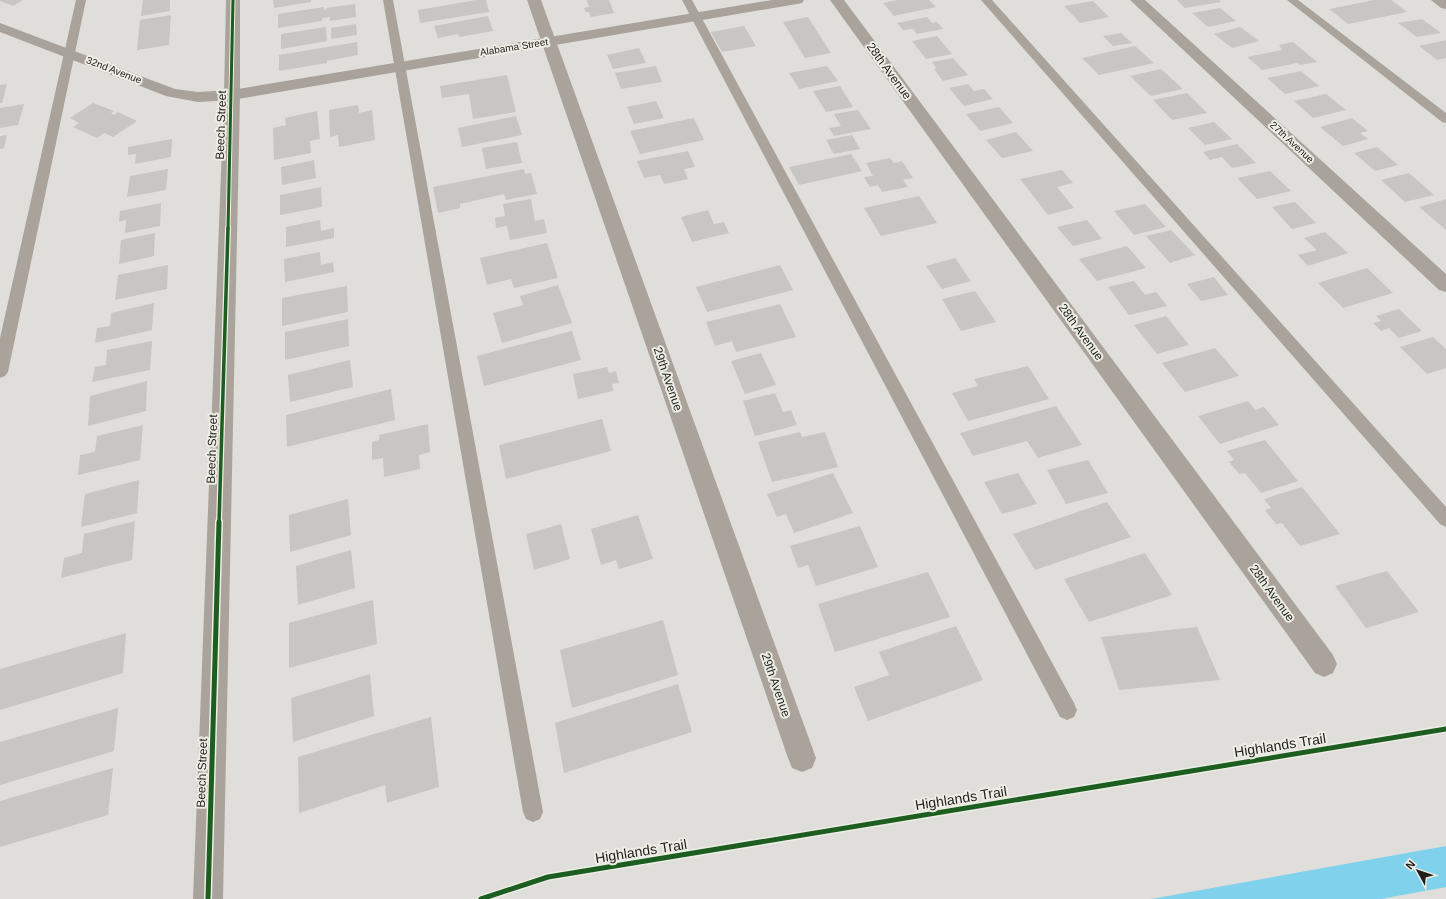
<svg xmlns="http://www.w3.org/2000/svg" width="1446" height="899" font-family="Helvetica,sans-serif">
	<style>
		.water { fill: #80d1eb }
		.building { fill: #c7c6c5 }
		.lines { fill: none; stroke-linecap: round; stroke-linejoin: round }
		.lane { fill: #aaa39c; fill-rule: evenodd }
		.street { fill: #aaa39c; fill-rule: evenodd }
		.secondary { fill: #a9a29a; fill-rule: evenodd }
		.cycleway-far2-casing { stroke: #eeede5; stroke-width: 5 }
		.cycleway-far1-casing { stroke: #eeede5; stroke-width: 6 }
		.cycleway-casing { stroke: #eeede5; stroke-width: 8 }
		.cycleway-far2 { stroke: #1b5e20; stroke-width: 3 }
		.cycleway-far1 { stroke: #1b5e20; stroke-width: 3.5 }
		.cycleway { stroke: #1b5e20; stroke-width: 5 }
		.labels { text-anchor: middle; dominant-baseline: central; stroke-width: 4; stroke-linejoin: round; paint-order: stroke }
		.far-street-label { font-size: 10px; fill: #1e1e1b; stroke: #eeede5 }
		.street-label { font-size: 12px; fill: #1e1e1b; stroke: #eeede5 }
		.near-street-label { font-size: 14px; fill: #1e1e1b; stroke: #eeede5 }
	</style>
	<rect width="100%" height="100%" fill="#dfdeda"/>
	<polygon class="water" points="1446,846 1446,887 1381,899 1151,899"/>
	<g class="building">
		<polygon points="0,0 23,0 13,6 0,1"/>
		<polygon points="143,0 170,0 170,11 141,16"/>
		<polygon points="273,0 311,0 311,2 274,8"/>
		<polygon points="476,0 486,0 489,12 420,23 418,10"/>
		<polygon points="588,0 609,0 614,13 591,17 589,12 586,12 584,8 589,7 587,1"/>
		<polygon points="897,0 929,0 936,7 894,16 883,3"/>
		<polygon points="1177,0 1219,0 1221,2 1185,8"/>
		<polygon points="1374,0 1391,0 1407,12 1348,24 1329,9"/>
		<polygon points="1093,1 1109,17 1080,23 1064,6"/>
		<polygon points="355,4 356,17 330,21 330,17 322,18 322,21 278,28 278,14 324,7 324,10 326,10 326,8"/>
		<polygon points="1220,8 1236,21 1208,27 1192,13"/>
		<polygon points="171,15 169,45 137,50 140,20"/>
		<polygon points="488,16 493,31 459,37 458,34 438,38 434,26"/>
		<polygon points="808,17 831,53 805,58 783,22"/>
		<polygon points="927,17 932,23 937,22 943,29 917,34 913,29 903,30 897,23"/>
		<polygon points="1422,19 1441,33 1417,37 1398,23"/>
		<polygon points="356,24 357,35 331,39 331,28"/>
		<polygon points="744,26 756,46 722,52 711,32"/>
		<polygon points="326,27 327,41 281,49 281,34"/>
		<polygon points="1240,27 1259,41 1232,48 1214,34"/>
		<polygon points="1121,33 1132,43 1113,46 1103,36"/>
		<polygon points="937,36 952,54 926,59 912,41"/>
		<polygon points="1446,40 1446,58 1437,60 1419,46"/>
		<polygon points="357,42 358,55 327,61 327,63 279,71 279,55"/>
		<polygon points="1293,42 1317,62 1300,65 1297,63 1262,70 1247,57 1282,50 1279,45"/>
		<polygon points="1135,46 1154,63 1099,75 1082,58"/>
		<polygon points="639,48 646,63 613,69 607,55"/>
		<polygon points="953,58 968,75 943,81 934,69 936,68 932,62"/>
		<polygon points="656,66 662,82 621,89 615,73"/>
		<polygon points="827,66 838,81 799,89 789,73"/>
		<polygon points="1161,69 1183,89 1151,96 1130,76"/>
		<polygon points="1301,71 1319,86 1285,94 1267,78"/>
		<polygon points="507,75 516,112 473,119 469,94 442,98 440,86"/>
		<polygon points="7,84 2,103 0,103 0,85"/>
		<polygon points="968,84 974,91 984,89 993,99 964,106 949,88"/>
		<polygon points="840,86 853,107 826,112 813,91"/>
		<polygon points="1187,93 1207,113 1172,120 1153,100"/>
		<polygon points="1326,94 1346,110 1313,118 1294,101"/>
		<polygon points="656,101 664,118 634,124 627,107"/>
		<polygon points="93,103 114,111 111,113 114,115 118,112 137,121 113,137 104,133 97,138 73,127 79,123 70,118"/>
		<polygon points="24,104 18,125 0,128 0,108"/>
		<polygon points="358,105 359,113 372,110 375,140 339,147 338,135 330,137 329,110"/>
		<polygon points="999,107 1013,123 980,131 966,114"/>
		<polygon points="858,110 871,129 834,136 829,128 841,126 834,114"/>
		<polygon points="317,111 320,139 310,141 311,153 274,160 273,128 286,125 285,118"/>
		<polygon points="516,116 522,135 462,147 458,128"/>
		<polygon points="694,118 704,140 640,154 630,131"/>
		<polygon points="1352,118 1368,131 1360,133 1368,139 1343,146 1320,127"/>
		<polygon points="1214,122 1232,139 1205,145 1188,128"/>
		<polygon points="1016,132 1033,151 1002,158 986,140"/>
		<polygon points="7,135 4,148 0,149 0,136"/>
		<polygon points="852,135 860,149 834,154 826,140"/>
		<polygon points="172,139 171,157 135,164 136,154 128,155 128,147"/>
		<polygon points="517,142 522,163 486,169 482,148"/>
		<polygon points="1237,144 1256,163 1232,168 1222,157 1210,160 1203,152"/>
		<polygon points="1377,147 1398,165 1375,171 1354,153"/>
		<polygon points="688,151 695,167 684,169 688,179 664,184 660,175 644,178 637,161"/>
		<polygon points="851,154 862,171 799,185 789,167"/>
		<polygon points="890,158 894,163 902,161 913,178 903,180 908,187 882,192 878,185 870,187 864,177 873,176 866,163"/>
		<polygon points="314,160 316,178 282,185 281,167"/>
		<polygon points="168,169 166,190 127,197 130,176"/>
		<polygon points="524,169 525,174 531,173 537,194 506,200 504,194 460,204 460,208 438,213 433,187"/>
		<polygon points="1062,170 1073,183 1057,187 1074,208 1048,215 1020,179"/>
		<polygon points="1270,171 1291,191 1257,199 1237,178"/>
		<polygon points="1409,173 1434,195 1405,202 1381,180"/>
		<polygon points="321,187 322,207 280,215 280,195"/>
		<polygon points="919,196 937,223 881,236 864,208"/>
		<polygon points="531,199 535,221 544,219 547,233 510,240 507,226 496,228 495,218 505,216 503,204"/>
		<polygon points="1446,199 1446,230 1419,207"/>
		<polygon points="1295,202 1316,223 1292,229 1272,207"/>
		<polygon points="161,203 160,226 125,233 126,220 119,222 120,211"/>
		<polygon points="1145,204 1166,227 1134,235 1114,211"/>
		<polygon points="708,210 714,224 724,222 729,233 692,242 681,217"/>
		<polygon points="320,220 321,231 334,228 334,238 286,247 286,227"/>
		<polygon points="1087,220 1102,239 1073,246 1057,227"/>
		<polygon points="1171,230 1195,255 1170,263 1146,236"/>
		<polygon points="1325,232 1348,253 1308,266 1298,255 1317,250 1304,238"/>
		<polygon points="155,233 154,256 119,264 121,240"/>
		<polygon points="547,243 558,278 514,288 511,279 487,285 480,258"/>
		<polygon points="1127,246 1146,268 1097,281 1079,259"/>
		<polygon points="320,252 321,265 333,262 334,272 285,282 284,259"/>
		<polygon points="955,258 971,281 942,289 926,266"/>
		<polygon points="168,265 167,289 115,300 118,275"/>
		<polygon points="780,265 793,290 707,312 696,287"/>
		<polygon points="1367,268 1393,293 1343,308 1318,283"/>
		<polygon points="1214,277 1228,295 1201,301 1187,284"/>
		<polygon points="1134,281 1145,295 1156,292 1167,306 1129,315 1108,287"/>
		<polygon points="558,285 572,323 502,343 493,313 523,305 520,296"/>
		<polygon points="347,286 348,312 282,326 282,298"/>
		<polygon points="975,291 996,322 961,331 942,299"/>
		<polygon points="154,303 152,330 95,343 97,328 110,326 111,313"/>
		<polygon points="780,304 796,337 736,352 732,341 715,346 706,322"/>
		<polygon points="1399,309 1422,331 1399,338 1389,328 1381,331 1373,323 1381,321 1376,316"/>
		<polygon points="1166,316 1189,345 1157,354 1134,325"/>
		<polygon points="348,319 349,346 285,360 285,332"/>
		<polygon points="572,331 581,360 484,386 477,356"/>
		<polygon points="1433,337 1446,349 1446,368 1427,374 1400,347"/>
		<polygon points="152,341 150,370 92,382 95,367 106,365 107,350"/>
		<polygon points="1215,348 1239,376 1185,392 1162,363"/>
		<polygon points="761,353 776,385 745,394 731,361"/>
		<polygon points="350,360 353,387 290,402 288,375"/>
		<polygon points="1028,366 1049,399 968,421 952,393 978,386 974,379"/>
		<polygon points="607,367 609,373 616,371 619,383 612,384 613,391 578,399 573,374"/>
		<polygon points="147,381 146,411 88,426 90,396"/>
		<polygon points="391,389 395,420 287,447 286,415"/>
		<polygon points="775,393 783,412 791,410 797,425 755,436 743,401"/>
		<polygon points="1248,401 1255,410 1264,407 1279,425 1220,444 1198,416"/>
		<polygon points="1056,406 1082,445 1038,458 1027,441 973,456 960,433"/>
		<polygon points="602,419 611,451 506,479 499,445"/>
		<polygon points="428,424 430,452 419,455 420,469 384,477 383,458 372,460 372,442 379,440 379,435"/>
		<polygon points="143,425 140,460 78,475 80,455 95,452 97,436"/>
		<polygon points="800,432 802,437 825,432 838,467 772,482 758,442"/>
		<polygon points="1265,440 1298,481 1261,493 1245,473 1239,474 1229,462 1234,460 1227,451"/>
		<polygon points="1088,460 1108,493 1066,504 1047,470"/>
		<polygon points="833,473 853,513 794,533 786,514 777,517 767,494"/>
		<polygon points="1018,473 1037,504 1002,514 984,482"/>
		<polygon points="139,480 137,513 81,527 85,494"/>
		<polygon points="1302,487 1340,534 1300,546 1282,523 1276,524 1265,510 1271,508 1264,499"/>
		<polygon points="348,499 351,535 290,552 289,515"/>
		<polygon points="1107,502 1131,537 1035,570 1013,534"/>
		<polygon points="638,515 653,559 619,569 616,560 601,565 591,529"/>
		<polygon points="135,521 132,560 61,578 64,558 82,553 84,534"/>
		<polygon points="561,524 570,559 534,570 526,534"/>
		<polygon points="860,526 878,567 816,586 808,565 798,568 790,546"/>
		<polygon points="351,550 355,588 298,605 296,566"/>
		<polygon points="1145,553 1172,595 1089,622 1064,579"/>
		<polygon points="1387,571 1419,612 1366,628 1335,586"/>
		<polygon points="928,572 950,617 835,652 818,604"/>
		<polygon points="373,600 377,644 289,668 289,623"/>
		<polygon points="663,620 678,675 572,708 560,650"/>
		<polygon points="956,626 983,680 868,721 854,687 889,675 879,652"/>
		<polygon points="1197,627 1220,680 1119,690 1101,637"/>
		<polygon points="126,633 123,673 0,710 0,669"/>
		<polygon points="370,674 374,716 293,742 291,698"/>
		<polygon points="678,684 692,732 564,773 555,723"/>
		<polygon points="118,708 114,751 0,785 0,742"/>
		<polygon points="431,717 439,787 387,803 385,785 299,813 298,757"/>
		<polygon points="113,768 108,815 0,847 0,801"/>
	</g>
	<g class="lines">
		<g class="lane">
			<polygon points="76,0 86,0 8,372 5,376 0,378 0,338"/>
			<polygon points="383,0 393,0 543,812 540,819 533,822 526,819 523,812"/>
			<polygon points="682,0 692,0 1074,703 1077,710 1074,717 1067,720 1060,717"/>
			<polygon points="981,0 992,0 1446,507 1446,527 1440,524"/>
			<polygon points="1287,0 1298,0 1446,113 1446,123 1442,122"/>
		</g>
		<g class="street">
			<polygon points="226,0 240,0 240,95 223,899 193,899 224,95"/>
			<polygon points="527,0 541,0 816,758 812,768 802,772 792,768 788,758"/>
			<polygon points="830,0 844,0 1333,655 1337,664 1333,673 1324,677 1315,673"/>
			<polygon points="1130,0 1145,0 1446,274 1446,292 1439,290"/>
			<polygon points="1431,0 1446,0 1446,9 1441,8"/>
		</g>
		<polygon class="secondary" points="772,0 804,0 802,3 797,4 232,100 198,102 166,96 0,32 0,23 175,89 198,92 232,90"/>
		<defs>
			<polyline id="cycleway-far2" points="228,229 233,0"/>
			<polyline id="cycleway-far1" points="219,523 228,228"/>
			<g id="cycleway">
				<polyline points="208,899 219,522"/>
				<polyline points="481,899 548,877 1446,729"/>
			</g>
		</defs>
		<use href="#cycleway-far2" class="cycleway-far2-casing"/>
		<use href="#cycleway-far1" class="cycleway-far1-casing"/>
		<use href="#cycleway" class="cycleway-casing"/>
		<use href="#cycleway-far2" class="cycleway-far2"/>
		<use href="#cycleway-far1" class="cycleway-far1"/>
		<use href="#cycleway" class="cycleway"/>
	</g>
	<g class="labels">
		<g class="far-street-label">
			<text transform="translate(514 47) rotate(-9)">Alabama Street</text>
			<text transform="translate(114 70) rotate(21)">32nd Avenue</text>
			<text transform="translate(1292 142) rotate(43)">27th Avenue</text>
		</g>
		<g class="street-label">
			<text transform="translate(889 71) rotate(54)">28th Avenue</text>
			<text transform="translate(221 125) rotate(-88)">Beech Street</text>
			<text transform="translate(1081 332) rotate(54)">28th Avenue</text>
			<text transform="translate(668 379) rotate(71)">29th Avenue</text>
			<text transform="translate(212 449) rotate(-88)">Beech Street</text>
			<text transform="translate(1272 593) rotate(54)">28th Avenue</text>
			<text transform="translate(776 685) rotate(71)">29th Avenue</text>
			<text transform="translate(202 773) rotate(-88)">Beech Street</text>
		</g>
		<g class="near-street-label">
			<text transform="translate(1280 745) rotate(-9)">Highlands Trail</text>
			<text transform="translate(961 798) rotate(-9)">Highlands Trail</text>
			<text transform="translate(641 851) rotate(-9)">Highlands Trail</text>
		</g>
	</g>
	<g transform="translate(1418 871) rotate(310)" stroke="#eeede5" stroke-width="3" paint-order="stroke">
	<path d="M0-3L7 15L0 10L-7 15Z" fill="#1e1e1b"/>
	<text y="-6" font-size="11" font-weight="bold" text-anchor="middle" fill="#1e1e1b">N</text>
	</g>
</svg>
